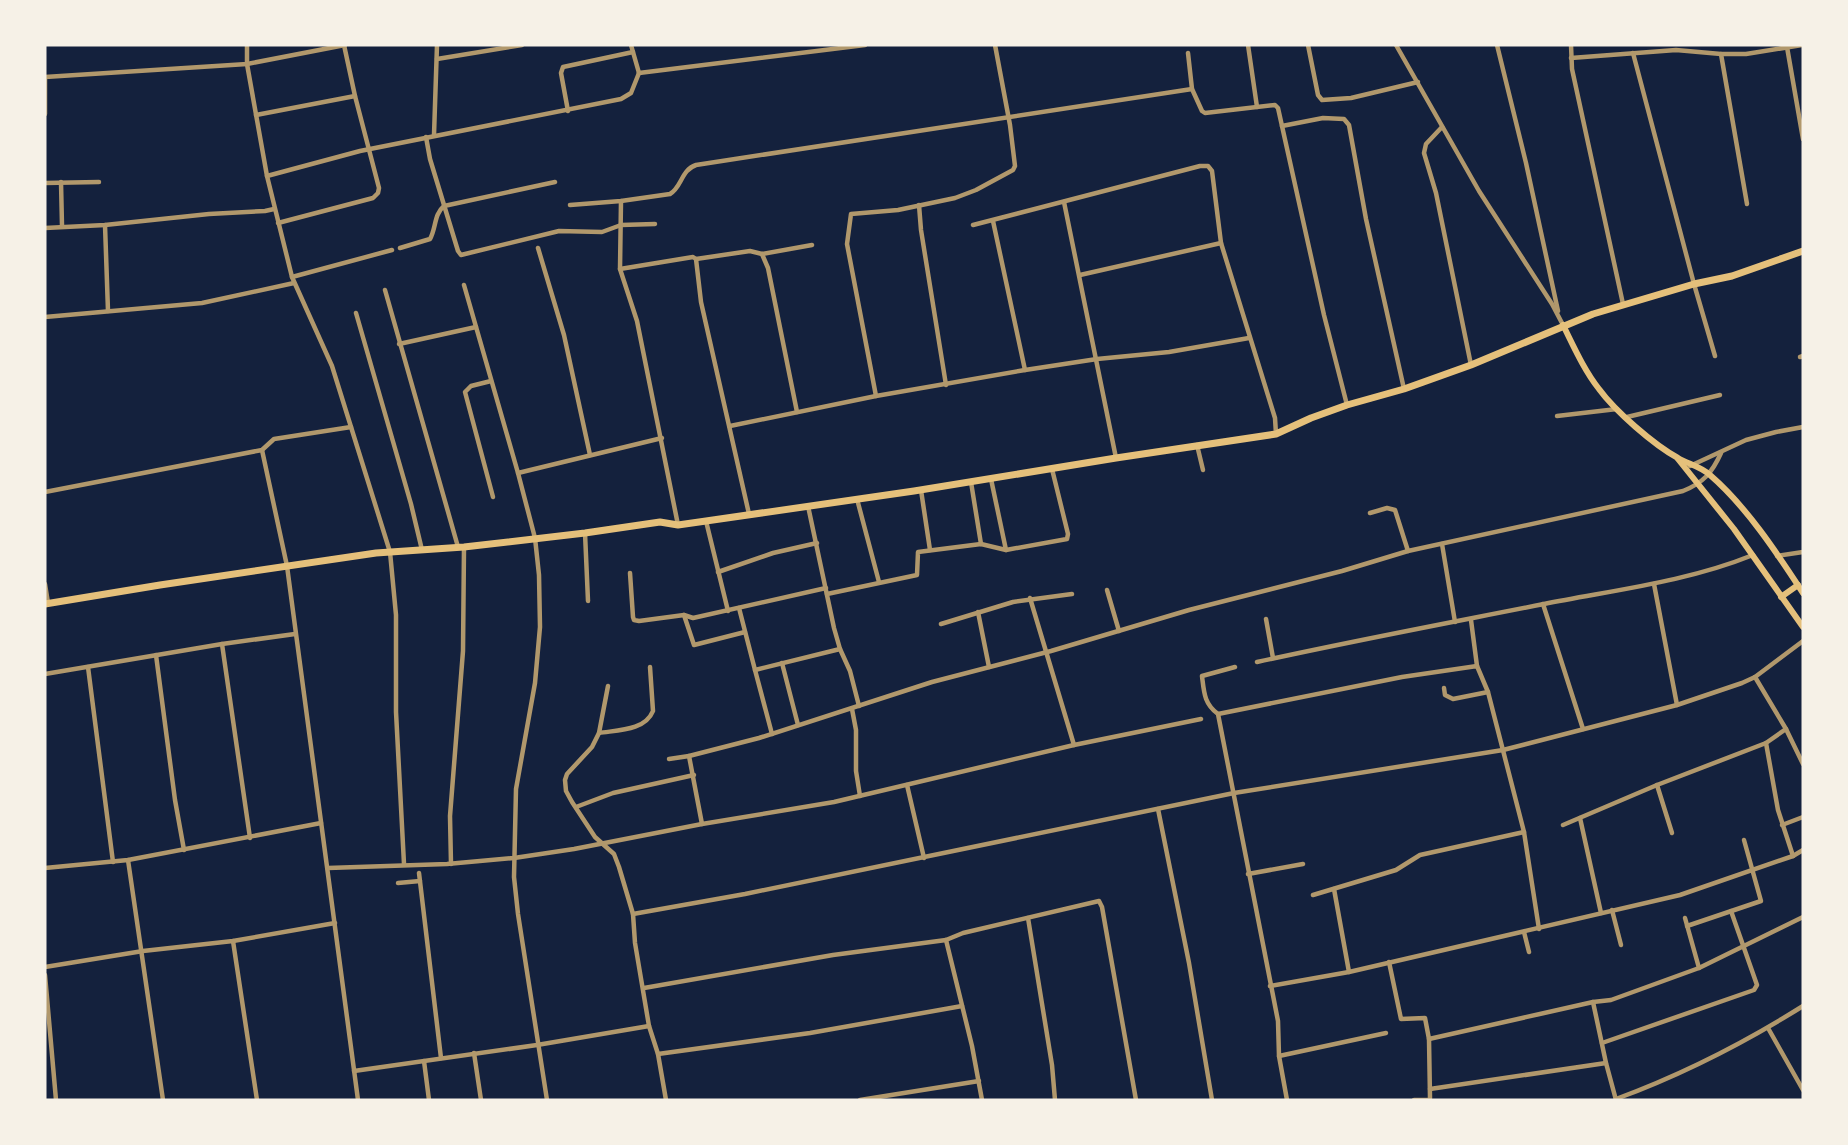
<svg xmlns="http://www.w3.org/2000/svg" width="1848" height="1145" font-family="Poppins,sans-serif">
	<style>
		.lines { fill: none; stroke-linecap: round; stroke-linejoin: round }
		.minor { stroke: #b1986c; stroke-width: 4.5 }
		.secondary { stroke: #e5c07b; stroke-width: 6 }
		.primary { stroke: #e5c07b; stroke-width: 7 }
	</style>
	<rect width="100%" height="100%" fill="#14213d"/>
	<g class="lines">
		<g class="minor">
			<polyline points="247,45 247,64 267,176 292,277 332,366 390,552 396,615 396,712 404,864"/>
			<polyline points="631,45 639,73"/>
			<polyline points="1248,45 1257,107"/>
			<polyline points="1308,45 1318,95 1322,100 1351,98 1418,82"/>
			<polyline points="1396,45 1479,191 1552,304 1563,325"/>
			<polyline points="1497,45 1526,163 1558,311"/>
			<polyline points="1571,45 1572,69 1623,304"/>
			<polyline points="1787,47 1803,139"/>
			<polyline points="1188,53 1192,89 1202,111 1205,113 1275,105 1278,108 1324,315 1347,405"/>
			<polyline points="1633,53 1694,284 1715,356"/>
			<polyline points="1721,54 1747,204"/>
			<polyline points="1571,58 1676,50 1721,54 1746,54 1802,45"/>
			<polyline points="437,59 522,45"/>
			<polyline points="639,73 865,45"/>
			<polyline points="45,77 247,64 345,45"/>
			<polyline points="568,111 561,73 563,67 633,52"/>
			<polyline points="45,114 45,77"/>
			<polyline points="256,115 355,96"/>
			<polyline points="1282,126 1323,118 1344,119 1349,125 1366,219 1404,389"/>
			<polyline points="1442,127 1426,144 1424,153 1436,193 1471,365"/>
			<polyline points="434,135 437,45"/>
			<polyline points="426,137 430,159 458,251 461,255 559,231 602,232 621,225 655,224"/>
			<polyline points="267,176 360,151 621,99 631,93 639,73"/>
			<polyline points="61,182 62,226"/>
			<polyline points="45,183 99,182"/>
			<polyline points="621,201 620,269 637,321 678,525"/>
			<polyline points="1064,202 1116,458"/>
			<path d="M570,205L621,201L670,194C682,187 681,170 696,165L1192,89"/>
			<polyline points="919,205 921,230 946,385"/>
			<polyline points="993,221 1025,370"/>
			<polyline points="278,223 373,198 378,193 379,188 355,96 344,45"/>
			<polyline points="105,225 108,311"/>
			<polyline points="973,225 1200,166 1208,166 1212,171 1221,243 1275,418 1276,434"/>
			<polyline points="45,228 105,225 209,214 265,211 274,209"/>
			<path d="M400,248L430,239C436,229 434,214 444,206L555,182"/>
			<polyline points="538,248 564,335 590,455"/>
			<polyline points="762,254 812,245"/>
			<polyline points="696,259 701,302 749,514"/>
			<polyline points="620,269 693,257 696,259 750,251 762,254 768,268 797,412"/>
			<polyline points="1080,275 1221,243"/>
			<polyline points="292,277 392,250"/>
			<polyline points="464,285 518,473 535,538 539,575 540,627 535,683 516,789 514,877 518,914 547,1100"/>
			<polyline points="385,290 458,547"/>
			<polyline points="356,313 411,504 422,550"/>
			<polyline points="45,317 202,303 294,283"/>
			<polyline points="399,344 476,327"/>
			<polyline points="1800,357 1803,356"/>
			<polyline points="491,381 471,386 465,392 493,497"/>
			<polyline points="876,396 847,244 851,214 898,210 955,198 976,190 1013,170 1015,166 1010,125 995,45"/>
			<polyline points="1557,416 1617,409"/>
			<polyline points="1627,417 1720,395"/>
			<polyline points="730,426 876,396 1025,370 1097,359 1169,352 1249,338"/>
			<polyline points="1197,445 1203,470"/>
			<polyline points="262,450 287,566 358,1100"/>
			<polyline points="1690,466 1746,440 1776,432 1803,427"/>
			<polyline points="518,473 662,438"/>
			<polyline points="991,479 1006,550"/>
			<polyline points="971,482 981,544"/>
			<polyline points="921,490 930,550"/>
			<polyline points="45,492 262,450 274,439 351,427"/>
			<polyline points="857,499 879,582"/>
			<polyline points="808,506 834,628 840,649 850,671 859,706"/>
			<polyline points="1370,513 1387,508 1395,510 1408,551"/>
			<polyline points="706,521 728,611"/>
			<polyline points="585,533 588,601"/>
			<polyline points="1442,544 1455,622"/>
			<polyline points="1777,556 1803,552"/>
			<polyline points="718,572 773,553 817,543"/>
			<polyline points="630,573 633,617 634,620 639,621 684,615 693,618 826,588"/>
			<polyline points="45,584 48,603"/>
			<polyline points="1654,584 1677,705"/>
			<polyline points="1107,590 1119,631"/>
			<polyline points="827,594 917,575 918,552 981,544 1006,550 1067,539 1068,534 1052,469"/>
			<polyline points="1030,598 1074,745"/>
			<polyline points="1543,604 1583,729"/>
			<polyline points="739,608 755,670 840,649"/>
			<polyline points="978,612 989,667"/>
			<polyline points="684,615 694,645 745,632"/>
			<polyline points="1266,619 1273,658"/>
			<polyline points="1471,620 1477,666"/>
			<polyline points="941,624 1013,602 1072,594"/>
			<polyline points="222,644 250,838"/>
			<polyline points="156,655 175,800 184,850"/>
			<path d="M1257,662C1352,641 1448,623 1544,604C1614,590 1686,582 1753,555"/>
			<polyline points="782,663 798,725"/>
			<polyline points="88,667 113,862"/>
			<path d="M1235,667L1202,676C1204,692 1204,704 1218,714L1278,1021L1279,1056L1287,1100"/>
			<polyline points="755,670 772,734"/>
			<polyline points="45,674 222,644 295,634"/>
			<polyline points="1755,677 1786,729 1803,764"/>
			<polyline points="608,686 599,733 592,747 567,774 565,780 566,791 572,802 595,837 614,854 619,867 633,914 635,943 649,1026 658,1054 666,1100"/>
			<polyline points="1444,688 1445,695 1453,699 1488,692"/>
			<polyline points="852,709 856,730 856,771 860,796"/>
			<polyline points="1218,714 1402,677 1477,666 1488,692 1524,832 1539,929"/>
			<path d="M599,733C617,730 645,731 653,711L650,667"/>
			<polyline points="1766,743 1778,810 1793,856"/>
			<polyline points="669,759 689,756"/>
			<polyline points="907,785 924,858"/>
			<polyline points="1657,785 1672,833"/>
			<polyline points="576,807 613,793 694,775"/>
			<polyline points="1158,809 1189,963 1212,1100"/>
			<polyline points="1580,818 1601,913"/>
			<path d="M702,824L689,756L759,738L932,682L1051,651L1189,610L1342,571L1408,551L1683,491C1703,483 1712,473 1721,453"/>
			<polyline points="1563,825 1657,785 1766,743 1786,729"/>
			<polyline points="1782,825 1803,817"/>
			<polyline points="128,860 163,1100"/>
			<polyline points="451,864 450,816 463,651 464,547"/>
			<polyline points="45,868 128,860 321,823"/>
			<polyline points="328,868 447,864 514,858 574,849 702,824 834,802 1074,745 1201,719"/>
			<polyline points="419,873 441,1058"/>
			<polyline points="1248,874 1303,864"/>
			<polyline points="398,883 420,881"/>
			<polyline points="1334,889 1349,972"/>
			<polyline points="1313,895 1396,870 1420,855 1524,832"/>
			<polyline points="1612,910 1621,945"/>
			<polyline points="633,914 745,894 1234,793 1503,750 1677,705 1742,683 1755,677 1803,641"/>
			<polyline points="1028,918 1052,1065 1055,1100"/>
			<polyline points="1685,918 1699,968"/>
			<polyline points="1687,926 1761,901 1744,840"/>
			<polyline points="1524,932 1529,952"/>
			<polyline points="946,940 972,1046 982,1100"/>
			<polyline points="233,941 257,1100"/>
			<polyline points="1389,962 1401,1019 1425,1018 1429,1039 1430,1098 1429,1100 1414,1100"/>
			<polyline points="45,967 143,951 233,941 335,923"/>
			<polyline points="45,975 56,1100"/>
			<polyline points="1270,986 1349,972 1680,895 1793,856 1803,850"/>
			<polyline points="644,988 833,955 946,940 963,933 1099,901 1102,907 1136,1100"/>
			<polyline points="1593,1002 1606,1063 1616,1100"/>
			<polyline points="1768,1028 1803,1090"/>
			<polyline points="1429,1039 1593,1002 1611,1000 1699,968 1803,917"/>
			<polyline points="1602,1043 1754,990 1757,985 1731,911"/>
			<polyline points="474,1053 481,1100"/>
			<polyline points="658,1054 810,1033 962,1006"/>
			<polyline points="1279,1056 1386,1033"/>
			<polyline points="424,1061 429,1100"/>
			<polyline points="354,1071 537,1045 649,1026"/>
			<polyline points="1430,1089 1606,1063"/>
			<path d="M1616,1099C1681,1075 1744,1043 1803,1006"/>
			<polyline points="860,1100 979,1081"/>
		</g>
		<g class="secondary">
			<path d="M1563,325C1574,347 1584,370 1599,389C1615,411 1654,445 1678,458C1688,464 1700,466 1710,475C1746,506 1777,553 1803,593"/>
			<polyline points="1678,459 1734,529 1803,627"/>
			<polyline points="1781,597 1798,585"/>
		</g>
		<polyline class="primary" points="45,604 160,585 376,553 464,547 585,533 660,522 678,525 706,521 914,491 1116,458 1276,434 1311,418 1347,405 1404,389 1471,365 1593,314 1694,284 1732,276 1803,251"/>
	</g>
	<rect width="1848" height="1145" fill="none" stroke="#f6f1e7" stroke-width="93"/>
</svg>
